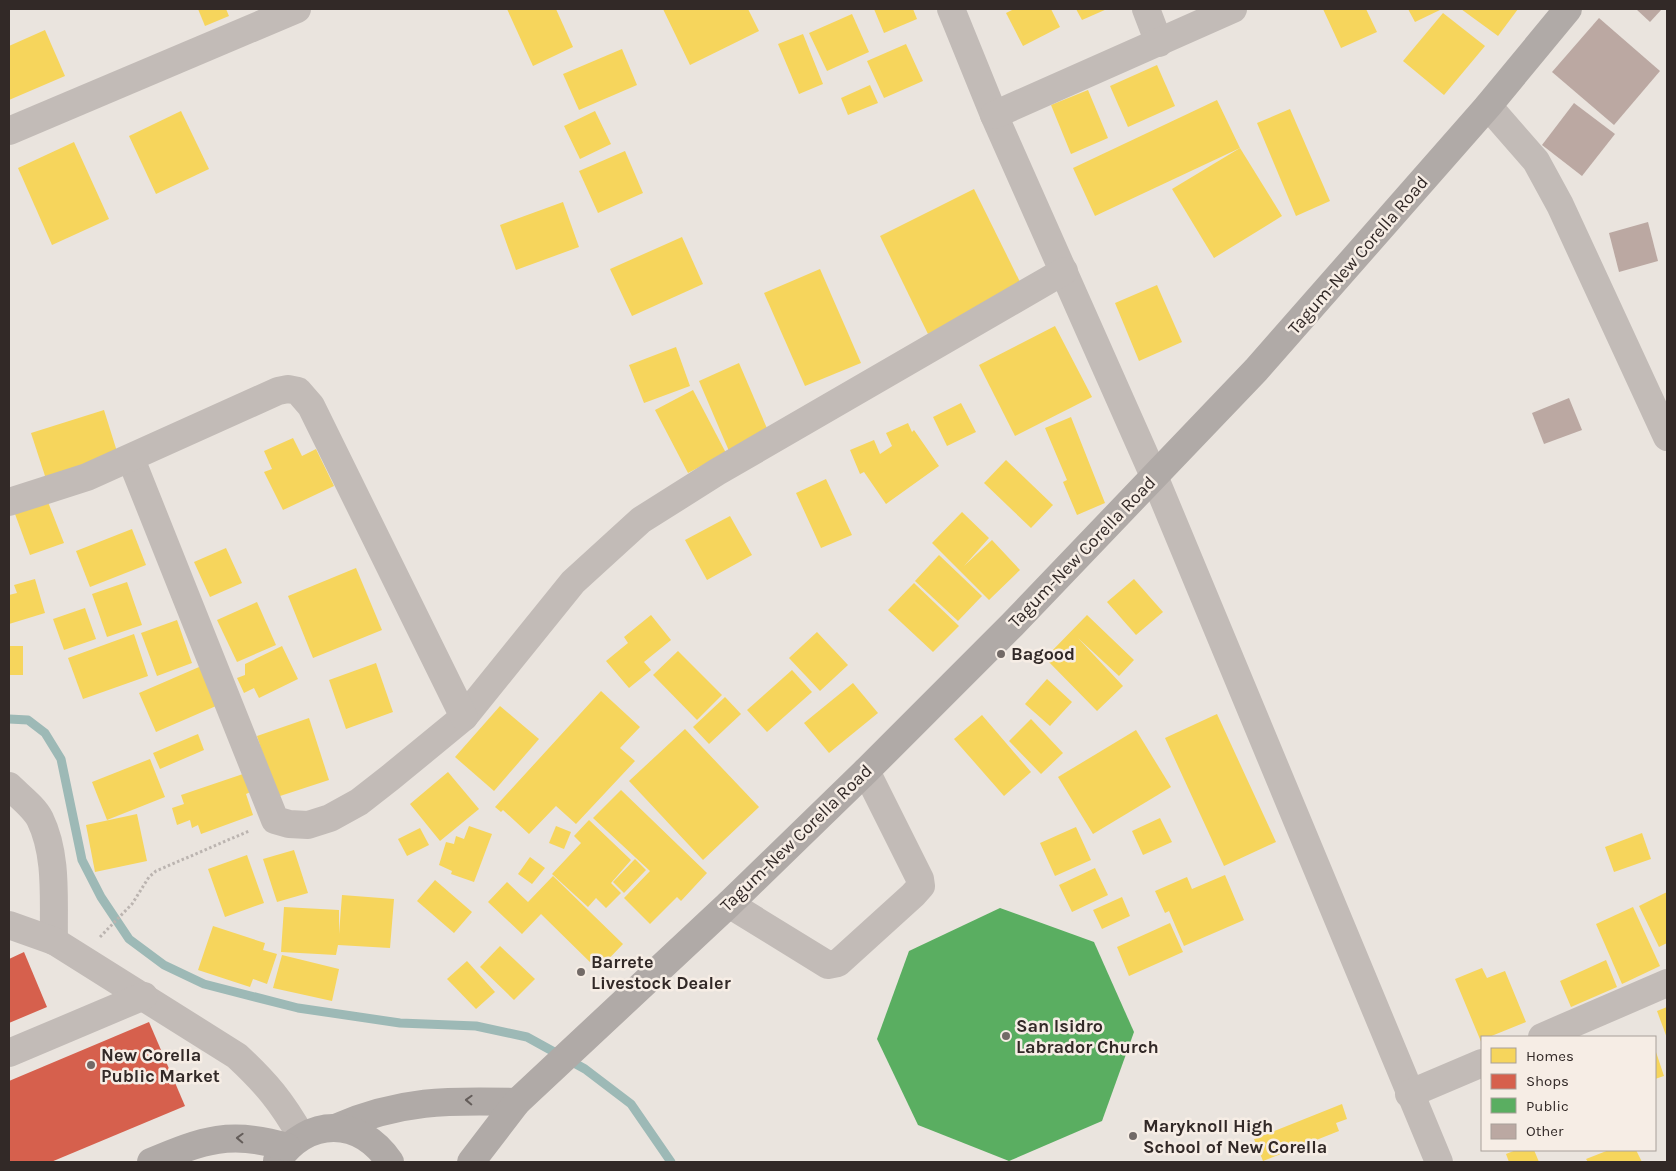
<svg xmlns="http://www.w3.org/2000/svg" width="1676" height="1171" font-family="Karla,sans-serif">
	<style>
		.homes { fill: #f6d55c }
		.shops { fill: #d6604d }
		.public { fill: #5aae61 }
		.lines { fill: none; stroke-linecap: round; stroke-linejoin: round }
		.stream { stroke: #9db9b6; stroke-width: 9 }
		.building { fill: #bba8a2 }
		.path { stroke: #bbb4b0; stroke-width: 3; stroke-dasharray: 2.5 2.5; stroke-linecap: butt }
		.minor { stroke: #c2bbb7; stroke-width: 28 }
		.major { stroke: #b0aaa7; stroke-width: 28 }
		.oneway { stroke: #645d5a }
		.poi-dot { fill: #726a67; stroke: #f6ede5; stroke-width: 2 }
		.labels { text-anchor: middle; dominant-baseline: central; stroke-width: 5; stroke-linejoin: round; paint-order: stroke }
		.street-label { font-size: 18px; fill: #322927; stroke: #f6ede5 }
		.poi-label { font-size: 18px; font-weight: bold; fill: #322927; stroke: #f6ede5; text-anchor: start }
	</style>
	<rect width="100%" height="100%" fill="#eae4de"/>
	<g class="homes">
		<polygon points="198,9 226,9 229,16 205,26"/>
		<polygon points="507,9 556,9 573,47 533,66"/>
		<polygon points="663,9 748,9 759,31 690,65"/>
		<polygon points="874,9 913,9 917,19 884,33"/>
		<polygon points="1014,9 1051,9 1060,27 1023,46 1006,13"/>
		<polygon points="1076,9 1107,9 1082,20"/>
		<polygon points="1323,9 1366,9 1377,32 1341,48"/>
		<polygon points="1408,9 1442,9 1415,22"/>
		<polygon points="1461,9 1518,9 1498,36"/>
		<polygon points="1443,13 1485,46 1444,95 1403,61"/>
		<polygon points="852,14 869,52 827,71 809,33"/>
		<polygon points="45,30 65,76 9,100 9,46"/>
		<polygon points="803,34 823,84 799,94 778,44"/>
		<polygon points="906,44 923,81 884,98 867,61"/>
		<polygon points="622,49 637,85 579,110 563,74"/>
		<polygon points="1157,65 1175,106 1128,127 1110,86"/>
		<polygon points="870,85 878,103 848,115 841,98"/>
		<polygon points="1088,90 1108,138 1071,154 1051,105"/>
		<polygon points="1217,100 1240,148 1095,216 1073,168"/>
		<polygon points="1290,109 1330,201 1296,216 1257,123"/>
		<polygon points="181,111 209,169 156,194 129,136"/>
		<polygon points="595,111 611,144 580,159 564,126"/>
		<polygon points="74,142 109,219 52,245 18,168"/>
		<polygon points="1240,148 1282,216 1214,258 1172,189"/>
		<polygon points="625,151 643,193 598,213 579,171"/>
		<polygon points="974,189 1023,288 928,334 880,236"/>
		<polygon points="563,202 579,247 516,270 500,225"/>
		<polygon points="682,237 703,284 632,316 610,269"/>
		<polygon points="820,269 861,363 805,386 764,293"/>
		<polygon points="1157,285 1182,342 1139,361 1115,303"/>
		<polygon points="1055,326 1092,397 1015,436 979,365"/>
		<polygon points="676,347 690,386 644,403 629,365"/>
		<polygon points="739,363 769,433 729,451 699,381"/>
		<polygon points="693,390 726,453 688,473 655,410"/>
		<polygon points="961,403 976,432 947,446 933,417"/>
		<polygon points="104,410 119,458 47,482 31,433"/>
		<polygon points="1071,417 1105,503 1077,515 1063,482 1067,480 1045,428"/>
		<polygon points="908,423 912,432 914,430 939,466 886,504 864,472 860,474 850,450 874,440 880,454 892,446 886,433"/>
		<polygon points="293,438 302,456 316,449 334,486 283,510 264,472 272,469 264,451"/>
		<polygon points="1006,460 1053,505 1031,528 984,483"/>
		<polygon points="826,479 852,535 821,548 796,493"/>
		<polygon points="48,502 64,543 30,555 15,514"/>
		<polygon points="962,512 989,538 964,566 992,540 1020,570 989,600 932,543"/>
		<polygon points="730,516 752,555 707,580 685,540"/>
		<polygon points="132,529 146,565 90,587 76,551"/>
		<polygon points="226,548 242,583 210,597 194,562"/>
		<polygon points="939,555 982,596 958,621 915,581"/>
		<polygon points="356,568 382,630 313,658 288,596"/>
		<polygon points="35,579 45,613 9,624 9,595 17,593 14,585"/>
		<polygon points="1134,579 1163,612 1136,635 1107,602"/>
		<polygon points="127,582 142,625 107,637 92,594"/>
		<polygon points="914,583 959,626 933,652 888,610"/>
		<polygon points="257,602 276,645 237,662 217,620"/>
		<polygon points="85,608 96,639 64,650 53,619"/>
		<polygon points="651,615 671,640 644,662 651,670 629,688 606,661 628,643 624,637"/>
		<polygon points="1087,615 1134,660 1119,676 1078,638 1123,686 1097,711 1045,658"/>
		<polygon points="177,620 192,663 157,676 141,633"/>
		<polygon points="817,632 848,665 820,691 789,658"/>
		<polygon points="134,634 148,676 83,699 68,658"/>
		<rect x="9" y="646" width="14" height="29"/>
		<polygon points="282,646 298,679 259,698 254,688 244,693 237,678 245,675 245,664"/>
		<polygon points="678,651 722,695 697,720 653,675"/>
		<polygon points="376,663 393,712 346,729 329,680"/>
		<polygon points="206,664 223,703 156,732 139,693"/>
		<polygon points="792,670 812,692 767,732 747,710"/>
		<polygon points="1047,679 1072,702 1050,726 1025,704"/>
		<polygon points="853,683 878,713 829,753 804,723"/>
		<polygon points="601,691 640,727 620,748 635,761 576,824 556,806 529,834 503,810 501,812 495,807"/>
		<polygon points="725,697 741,714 709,744 693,727"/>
		<polygon points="500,706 539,739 494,791 455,757"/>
		<polygon points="1217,714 1276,842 1224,866 1165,738"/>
		<polygon points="982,715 1031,772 1004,796 954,739"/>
		<polygon points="309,718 329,780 277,797 257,736"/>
		<polygon points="1031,719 1063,753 1041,774 1009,741"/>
		<polygon points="685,729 759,807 703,860 629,781"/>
		<polygon points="1136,730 1171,787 1093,834 1058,777"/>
		<polygon points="198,734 204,750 160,769 153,753"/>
		<polygon points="150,759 165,797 107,820 92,782"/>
		<polygon points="448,772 479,809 440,841 410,804"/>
		<polygon points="243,774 255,790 246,794 253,815 201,834 198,825 192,828 190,820 177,825 172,808 184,804 181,795"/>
		<polygon points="621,790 707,873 681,901 677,897 650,924 624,898 650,871 593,818"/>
		<polygon points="137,814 147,861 95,872 86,825"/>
		<polygon points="1160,818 1172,842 1143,855 1132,831"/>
		<polygon points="589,820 631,860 611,883 621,893 606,908 596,898 588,907 552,874 581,843 574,836"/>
		<polygon points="469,826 492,834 474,882 451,874 452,871 439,865 446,842 454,844 456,836 464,839"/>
		<polygon points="556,826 571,832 564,849 549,843"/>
		<polygon points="1076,827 1091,860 1055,876 1040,843"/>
		<polygon points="420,828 429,845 407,856 398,839"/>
		<polygon points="1642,833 1651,859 1614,872 1605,847"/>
		<polygon points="294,850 308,893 277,902 263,859"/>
		<polygon points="247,855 264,903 225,917 208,869"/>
		<polygon points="530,857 545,868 532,884 518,874"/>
		<polygon points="635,859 646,870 624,893 613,882"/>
		<polygon points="1095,868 1108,895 1072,912 1059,885"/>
		<polygon points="1225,875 1244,920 1184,946 1169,911 1165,913 1155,891 1187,877 1192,889"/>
		<polygon points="553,876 623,944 598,970 541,914 522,934 488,902 507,882 528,902"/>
		<polygon points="435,880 472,912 454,933 417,901"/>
		<polygon points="1667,892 1667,943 1659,947 1639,906"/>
		<polygon points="342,895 394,899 390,948 338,945 336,955 281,952 284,907 339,910 339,934"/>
		<polygon points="1122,897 1130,916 1102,929 1093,910"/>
		<polygon points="1633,907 1660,966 1622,984 1596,924"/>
		<polygon points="1170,923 1183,952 1129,976 1117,947"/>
		<polygon points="213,926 265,943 263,950 277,954 267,984 253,979 250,987 198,970"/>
		<polygon points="500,946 535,979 514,1000 480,967"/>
		<polygon points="282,955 339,969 332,1001 273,988"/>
		<polygon points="1606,960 1617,987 1571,1007 1560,981"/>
		<polygon points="467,961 495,992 476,1009 447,979"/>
		<polygon points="1482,968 1487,978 1505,971 1526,1022 1489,1037 1482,1037 1482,1044 1455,979"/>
		<polygon points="1667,1007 1667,1038 1657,1011"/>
		<polygon points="1655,1049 1664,1076 1655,1079"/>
		<polygon points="1342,1104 1347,1119 1336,1123 1339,1131 1263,1161 1254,1139"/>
		<polygon points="1516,1150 1534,1150 1539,1162 1509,1162 1506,1154"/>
		<polygon points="1609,1150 1636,1150 1642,1162 1588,1162 1586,1159"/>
	</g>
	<g class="shops">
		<polygon points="24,952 47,1007 9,1023 9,959"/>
		<polygon points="149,1022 185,1106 51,1162 9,1162 9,1081"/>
	</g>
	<polygon class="public" points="1000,908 1094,942 1134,1032 1102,1121 1009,1161 918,1125 877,1039 909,951"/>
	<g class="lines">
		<polyline class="stream" points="9,719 28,720 45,733 61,759 82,860 101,897 129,939 164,965 204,984 298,1008 400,1023 476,1026 527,1037 585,1069 631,1104 671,1162"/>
	</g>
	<g class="building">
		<polygon points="1636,9 1662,9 1650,22"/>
		<polygon points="1599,18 1660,71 1614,125 1552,72"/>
		<polygon points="1574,103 1615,134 1582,176 1542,145"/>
		<polygon points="1648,222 1658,261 1619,272 1609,233"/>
		<polygon points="1569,398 1582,430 1544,444 1532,413"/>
	</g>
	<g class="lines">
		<polyline class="path" points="100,937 132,904 149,877 156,871 249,831"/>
		<g class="minor">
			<polyline points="951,9 994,115 1154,476 1439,1162"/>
			<polyline points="1146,9 1159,43"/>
			<polyline points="1488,106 1536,161 1560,205 1667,437"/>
			<polyline points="994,115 1233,9"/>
			<polyline points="9,131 297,9"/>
			<polyline points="131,459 275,820 289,824 308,825 330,818 359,802 391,777 464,717 573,582 641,520 717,472 1064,271"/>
			<polyline points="9,502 87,477 278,391 288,389 298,391 311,406 464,717"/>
			<path d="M9,786C19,796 34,807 40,819C58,856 53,901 54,941"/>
			<polyline points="729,904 828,965 838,963 913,895 921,886 920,879 866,771"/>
			<path d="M9,925L54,941L237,1056C266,1083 282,1102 301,1136"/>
			<polyline points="1542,1037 1667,983"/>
			<polyline points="9,1053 144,996"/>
			<polyline points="1409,1094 1482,1063"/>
		</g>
		<g class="major">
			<path d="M335,1128C400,1100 448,1100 517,1102"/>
			<path d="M277,1161C309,1117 359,1117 390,1162"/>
			<path d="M151,1162C203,1140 231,1130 287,1147"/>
			<polyline points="471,1162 517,1102 729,904 866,771 1012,625 1256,370 1488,106 1568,9"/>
		</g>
	</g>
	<defs><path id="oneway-chevron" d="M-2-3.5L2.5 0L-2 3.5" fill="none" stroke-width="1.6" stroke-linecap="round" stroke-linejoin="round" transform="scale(1.25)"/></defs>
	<g class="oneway">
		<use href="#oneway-chevron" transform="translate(469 1100) rotate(-178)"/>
		<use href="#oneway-chevron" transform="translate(240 1138) rotate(-178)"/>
	</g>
	<g class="poi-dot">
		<circle cx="1001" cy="654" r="5"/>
		<circle cx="581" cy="972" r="5"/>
		<circle cx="1006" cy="1036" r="5"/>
		<circle cx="91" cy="1065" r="5"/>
		<circle cx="1133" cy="1136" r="5"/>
	</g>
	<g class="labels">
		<g class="street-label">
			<text transform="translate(1358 255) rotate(-49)">Tagum-New Corella Road</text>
			<text transform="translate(1082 552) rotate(-46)">Tagum-New Corella Road</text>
			<text transform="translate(796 838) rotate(-44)">Tagum-New Corella Road</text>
		</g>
		<g class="poi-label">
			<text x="1011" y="654">Bagood</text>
			<text x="591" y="962">Barrete<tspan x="591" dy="21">Livestock Dealer</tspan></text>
			<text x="1016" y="1026">San Isidro<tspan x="1016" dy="21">Labrador Church</tspan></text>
			<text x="101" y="1055">New Corella<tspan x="101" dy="21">Public Market</tspan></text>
			<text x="1143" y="1126">Maryknoll High<tspan x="1143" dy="21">School of New Corella</tspan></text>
		</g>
	</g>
	<rect width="1676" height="1171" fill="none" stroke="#322927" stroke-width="20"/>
	<rect x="1481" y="1036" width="175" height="115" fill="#f6ede5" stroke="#a89f99"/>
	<rect x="1491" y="1048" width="25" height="15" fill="#f6d55c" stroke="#a89f99"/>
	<text x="1526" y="1061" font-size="15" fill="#322927">Homes</text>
	<rect x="1491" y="1074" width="25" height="15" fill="#d6604d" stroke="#a89f99"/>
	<text x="1526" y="1086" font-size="15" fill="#322927">Shops</text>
	<rect x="1491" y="1098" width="25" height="15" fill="#5aae61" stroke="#a89f99"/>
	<text x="1526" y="1111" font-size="15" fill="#322927">Public</text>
	<rect x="1491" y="1124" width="25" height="15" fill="#bba8a2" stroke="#a89f99"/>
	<text x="1526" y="1136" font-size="15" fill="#322927">Other</text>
</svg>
